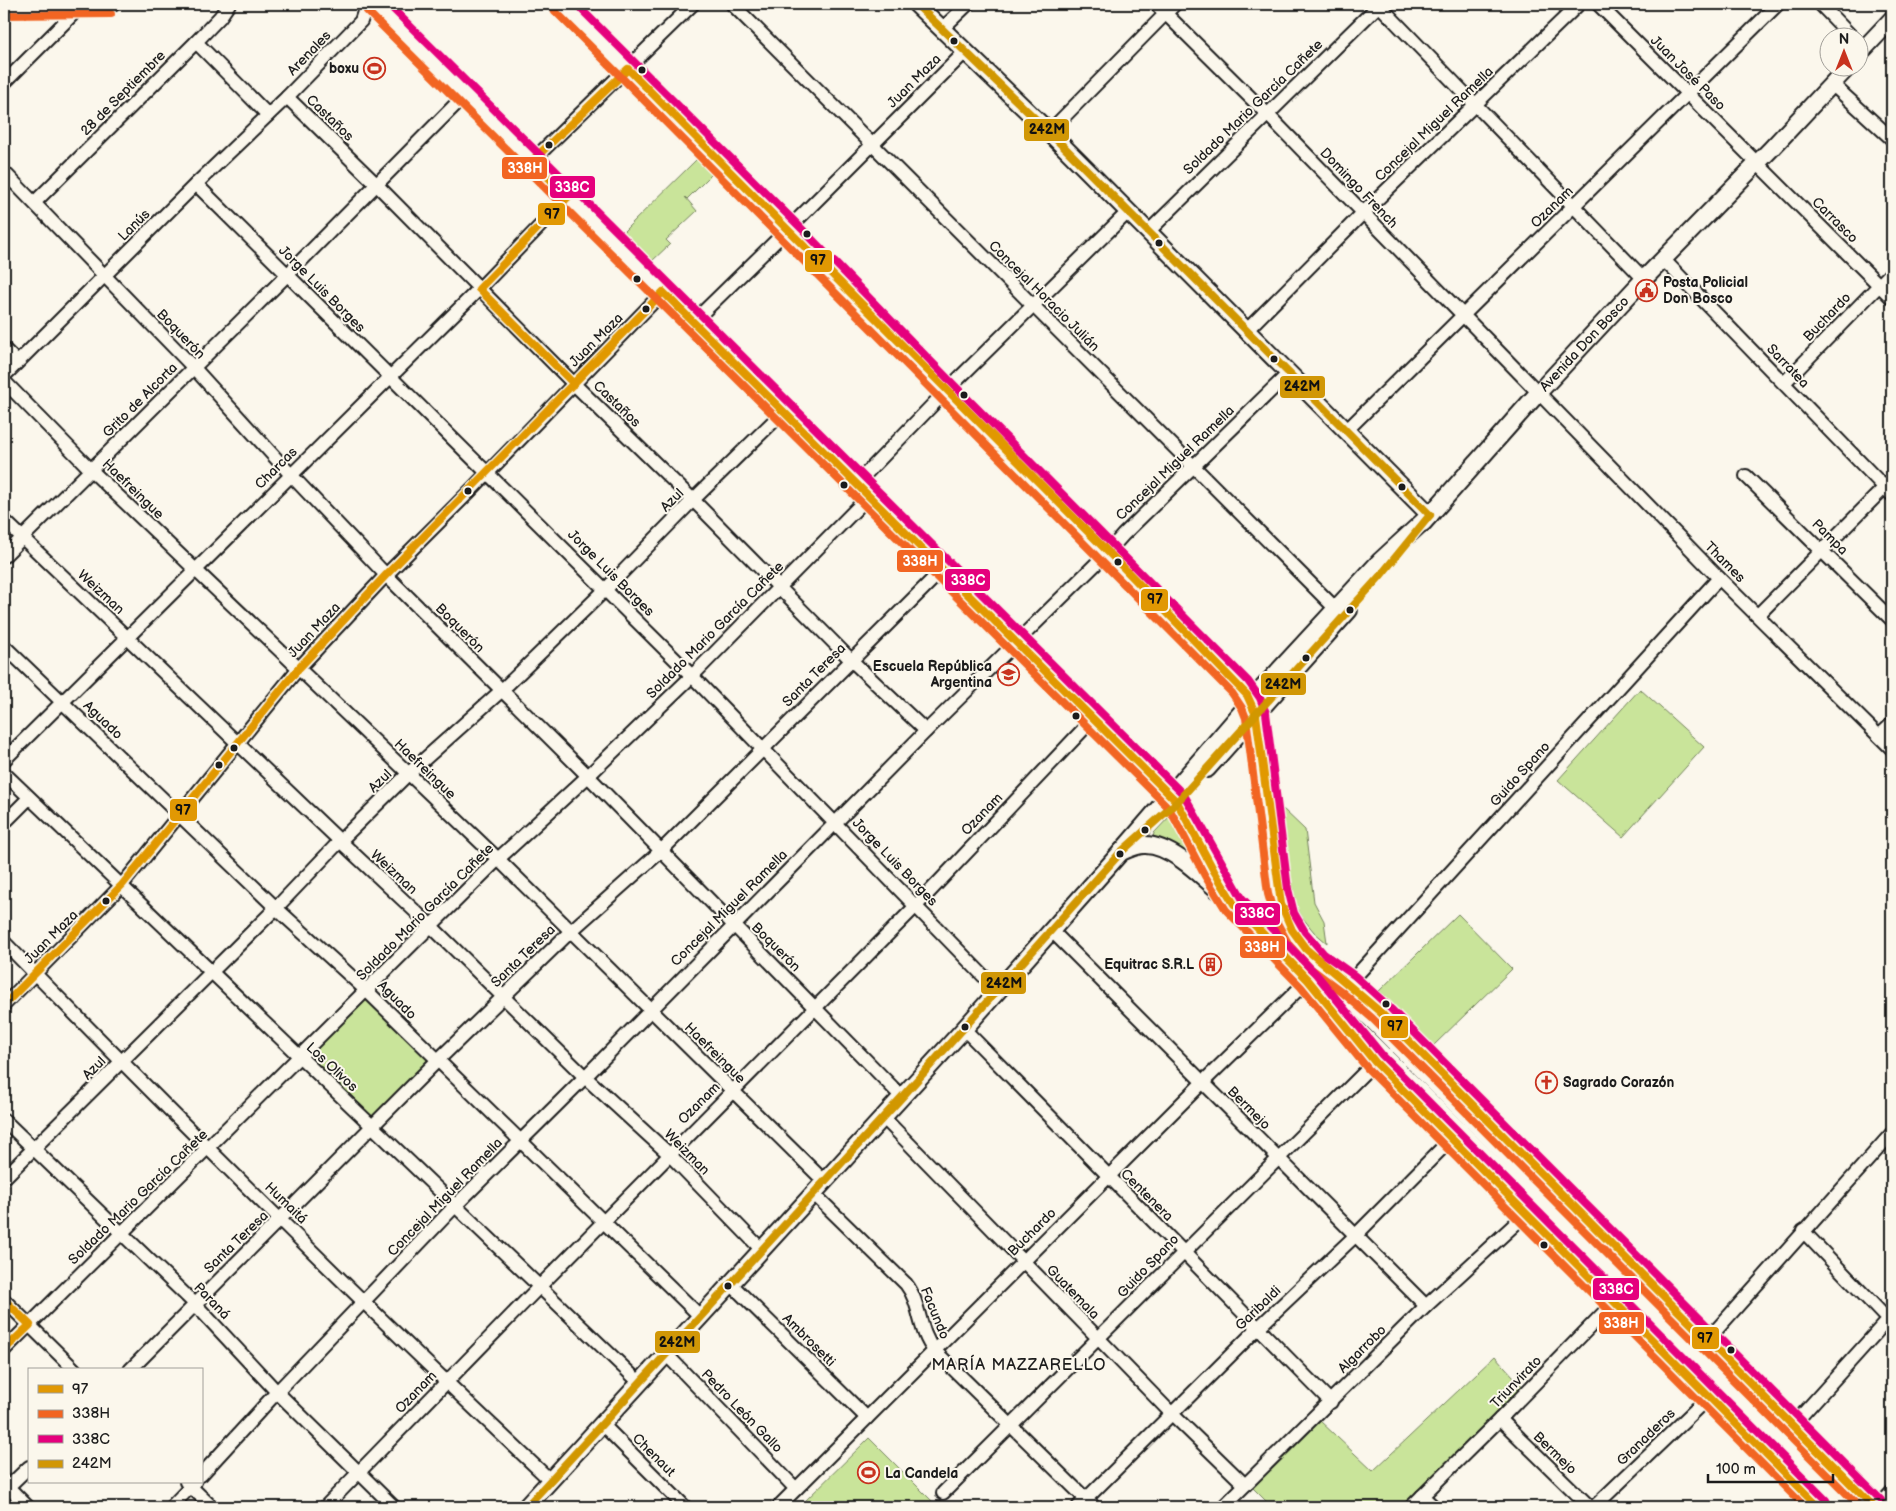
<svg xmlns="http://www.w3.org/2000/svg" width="1896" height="1511" font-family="'Balsamiq Sans',sans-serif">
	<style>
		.green { fill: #c9e49a; stroke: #72805b }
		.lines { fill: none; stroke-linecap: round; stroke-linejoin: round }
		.minor-casing { stroke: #1c1c1c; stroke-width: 16 }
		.major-casing { stroke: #1c1c1c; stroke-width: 20 }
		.minor { stroke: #fbf7ec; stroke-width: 12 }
		.major { stroke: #fbf7ec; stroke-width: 16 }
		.bus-1-casing { stroke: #fbf7ec; stroke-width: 11 }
		.bus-2-casing { stroke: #fbf7ec; stroke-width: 11 }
		.bus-3-casing { stroke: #fbf7ec; stroke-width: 11 }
		.bus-4-casing { stroke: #fbf7ec; stroke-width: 11 }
		.bus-1 { stroke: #e19803; stroke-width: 8 }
		.bus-2 { stroke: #f26522; stroke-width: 8 }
		.bus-3 { stroke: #e5007d; stroke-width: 8 }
		.bus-4 { stroke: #d19706; stroke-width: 8 }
		.bus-dot { fill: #1c1c1c; stroke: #fbf7ec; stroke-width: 2 }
		.labels { text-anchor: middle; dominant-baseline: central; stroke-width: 4; stroke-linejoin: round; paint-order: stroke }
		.street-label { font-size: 14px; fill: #1c1c1c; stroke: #fbf7ec }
		.poi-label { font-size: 14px; font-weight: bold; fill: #1c1c1c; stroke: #fbf7ec; text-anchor: end }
		.quarter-label { font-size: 16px; letter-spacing: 1px; fill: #1c1c1c; stroke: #fbf7ec }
		.line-badge { stroke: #fbf7ec; stroke-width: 2 }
		.badge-label { font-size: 14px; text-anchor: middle; font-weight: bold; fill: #fff }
		.pale-badge-label { font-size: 14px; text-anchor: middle; font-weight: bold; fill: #111 }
	</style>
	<rect width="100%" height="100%" fill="#fbf7ec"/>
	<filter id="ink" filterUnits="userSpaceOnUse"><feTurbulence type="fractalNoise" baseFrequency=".02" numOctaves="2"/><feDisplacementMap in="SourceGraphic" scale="10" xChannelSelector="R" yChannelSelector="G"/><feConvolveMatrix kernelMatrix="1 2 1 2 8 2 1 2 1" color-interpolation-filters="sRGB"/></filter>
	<g filter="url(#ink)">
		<g class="green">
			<polygon points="698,158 713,173 687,199 685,197 697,211 666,240 670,244 651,262 623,232"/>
			<polygon points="1640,689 1704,747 1623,837 1558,780"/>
			<polygon points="1282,808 1305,830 1314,902 1324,921 1327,943 1314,932 1302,917 1294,902"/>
			<polygon points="1171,815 1176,817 1207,874 1180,851 1153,838 1154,833"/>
			<polygon points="1271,903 1281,932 1296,952 1620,1278 1617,1281 1257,916"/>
			<polygon points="1458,914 1512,969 1432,1047 1378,992"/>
			<polygon points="367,991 437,1061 374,1126 300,1058"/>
			<polygon points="1495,1356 1523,1387 1403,1507 1272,1507 1252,1487 1318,1419 1373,1471"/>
			<polygon points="869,1438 938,1507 799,1507"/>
		</g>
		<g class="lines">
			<defs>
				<g id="minor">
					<polyline points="732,4 1336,609"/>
					<polyline points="1156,4 1268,115 1719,578 1892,749"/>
					<polyline points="1378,4 1644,279"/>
					<polyline points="1598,4 1892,298"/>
					<polyline points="1820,4 1853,38"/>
					<polyline points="942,29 968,4"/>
					<polyline points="196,42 268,115"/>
					<polyline points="4,83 83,4"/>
					<polyline points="1832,84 1892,139"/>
					<polyline points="287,97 376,184 574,384 693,500 851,660 926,731"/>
					<polyline points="1049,132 1175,4"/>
					<polyline points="532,161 693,4"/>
					<polyline points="4,172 194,368 291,475 386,575 588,776 902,1097"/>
					<polyline points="196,184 692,676 997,990"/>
					<polyline points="35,202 196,42 220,17 229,4"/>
					<polyline points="1148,232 1380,4"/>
					<polyline points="1663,259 1892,495"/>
					<polyline points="693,322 788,229 965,52"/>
					<polyline points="1247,330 1362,214 1579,4"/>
					<polyline points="4,349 17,362"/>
					<polyline points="4,376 196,184 287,97 361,21 364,12 364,4"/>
					<polyline points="4,381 91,470 498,859 824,1181"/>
					<polyline points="1784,383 1892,272"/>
					<polyline points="1346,431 1778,4"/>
					<polyline points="1746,476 1892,620"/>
					<polyline points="856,484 946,391 1128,212"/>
					<polyline points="4,520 340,841 431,926 585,1077 669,1154 761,1249"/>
					<polyline points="4,556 287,275 465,95"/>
					<polyline points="1758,615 1892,480"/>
					<polyline points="4,646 276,908 367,991 700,1316"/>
					<polyline points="1879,736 1892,724"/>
					<polyline points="4,760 479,289 568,197"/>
					<polyline points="4,773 640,1383"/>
					<polyline points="4,823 29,798"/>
					<polyline points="1051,930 1426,1306"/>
					<path d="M4,942C183,1125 364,1306 551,1481"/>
					<polyline points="1332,972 1348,984 1379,1011 1874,1507"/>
					<polyline points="1344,989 1719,578"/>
					<polyline points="4,1005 122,885 298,669 386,575 470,491 663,292"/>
					<polyline points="1347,1028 1375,1062 1819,1507"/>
					<polyline points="964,1029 1331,1402"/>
					<polyline points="883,1117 1172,1414 1245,1485"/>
					<polyline points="4,1120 195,1304 277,1392 394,1507"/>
					<polyline points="4,1178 276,908 340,841 408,774 501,691 606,589 693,500 783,412"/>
					<path d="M813,1193L906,1284C921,1303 918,1331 934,1350L1094,1507"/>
					<polyline points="1803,1231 1888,1320"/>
					<polyline points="730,1283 867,1418"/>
					<polyline points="4,1300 75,1370"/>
					<polyline points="1702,1346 1892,1133"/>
					<polyline points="4,1350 498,859 588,776 692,676 869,496"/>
					<polyline points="666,1354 796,1489"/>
					<polyline points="130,1370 437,1061 571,931 661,851 942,570"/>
					<polyline points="1500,1419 1590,1507"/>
					<polyline points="602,1424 685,1507"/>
					<polyline points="1793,1425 1892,1315"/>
					<polyline points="201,1475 277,1392 456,1205 585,1077 926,731 1107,553 1123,535 1289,373"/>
					<polyline points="186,1482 212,1507"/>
					<polyline points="4,1483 28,1507"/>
					<polyline points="8,1487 29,1467"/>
					<polyline points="943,1493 1375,1062"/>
					<polyline points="1422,1496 1434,1507"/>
					<polyline points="171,1507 195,1482"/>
					<polyline points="325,1507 540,1286 916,906 1093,719"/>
					<polyline points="778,1507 1203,1082 1308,980 1313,985"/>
					<polyline points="1078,1507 1258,1328 1355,1236 1457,1133"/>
					<polyline points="1223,1507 1426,1306 1526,1214"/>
					<polyline points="1411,1507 1500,1419 1620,1296"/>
					<polyline points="1594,1507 1715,1391"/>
					<polyline points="1798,1507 1809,1496"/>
					<polyline points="1878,1507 1892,1492"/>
				</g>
				<g id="major">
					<polyline points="374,4 1170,795 1177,802 1214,871 1234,904 1308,980 1747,1416 1836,1507"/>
					<path d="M562,4L799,240L946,391L1240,687L1251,703L1256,715L1278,891C1287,935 1314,958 1342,990L1855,1507"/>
					<polyline points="916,4 1049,132 1430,515"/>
					<polyline points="4,5 111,4"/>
					<polyline points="1858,55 1892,19"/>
					<path id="s1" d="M1423,523L1538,393L1644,279L1771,149L1847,68"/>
					<polyline points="1207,769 1349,610"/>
					<path d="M1121,852C1129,849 1136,845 1144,845C1171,844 1203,877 1222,894"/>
					<polyline points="526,1507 964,1029 1121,852 1259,692 1380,561 1430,515"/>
				</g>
			</defs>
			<use href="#minor" class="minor-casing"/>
			<use href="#major" class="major-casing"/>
			<use href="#minor" class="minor"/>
			<use href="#major" class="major"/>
			<defs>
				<g id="bus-1">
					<polyline points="574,384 479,289 568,197 532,161 628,69 1118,562 1247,695 1256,715 1281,904 1292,930 1306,949 1379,1011 1874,1507"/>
					<polyline points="4,1005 122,885 298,669 386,575 663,292 1177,802 1214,871 1234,904 1308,980 1375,1062 1819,1507"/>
					<polyline points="4,1300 30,1325 4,1350"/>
				</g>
				<g id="bus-2">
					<polyline points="367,11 1169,808 1205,876 1226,910 1301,987 1368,1069 1805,1507"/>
					<path d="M555,11C782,237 1006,466 1232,693L1242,708L1246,718L1268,894L1276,921L1289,945L1310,968L1342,992L1372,1018L1860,1507"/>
					<polyline points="4,15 111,14"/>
				</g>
				<g id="bus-3">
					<polyline points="388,4 1184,795 1242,898 1316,974 1382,1055 1826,1500"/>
					<polyline points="576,4 806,233 953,384 1248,681 1260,698 1266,713 1288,889 1294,913 1305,932 1324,954 1355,976 1386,1004 1881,1500"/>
				</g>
				<g id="bus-4">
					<polyline points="916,4 1049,132 1430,515"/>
					<polyline points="526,1507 902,1097 1121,852 1177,802 1381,575 1430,515"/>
				</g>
			</defs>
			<use href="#bus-1" class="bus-1-casing"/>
			<use href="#bus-2" class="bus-2-casing"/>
			<use href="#bus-3" class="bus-3-casing"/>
			<use href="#bus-4" class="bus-4-casing"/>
			<use href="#bus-1" class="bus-1"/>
			<use href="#bus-2" class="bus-2"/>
			<use href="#bus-3" class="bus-3"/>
			<use href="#bus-4" class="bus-4"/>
		</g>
	</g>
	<defs>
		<symbol id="stadium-ring" viewBox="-11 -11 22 22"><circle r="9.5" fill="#fbf7ec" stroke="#c8321e" stroke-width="1.5"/><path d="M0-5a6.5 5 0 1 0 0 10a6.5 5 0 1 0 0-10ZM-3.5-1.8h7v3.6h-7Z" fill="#c8321e"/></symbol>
		<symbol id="civic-ring" viewBox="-11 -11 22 22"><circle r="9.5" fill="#fbf7ec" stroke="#c8321e" stroke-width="1.5"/><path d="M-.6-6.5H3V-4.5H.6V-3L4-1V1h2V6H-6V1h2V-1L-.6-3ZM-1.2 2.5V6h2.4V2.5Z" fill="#c8321e"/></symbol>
		<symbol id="school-ring" viewBox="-11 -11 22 22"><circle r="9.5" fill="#fbf7ec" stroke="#c8321e" stroke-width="1.5"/><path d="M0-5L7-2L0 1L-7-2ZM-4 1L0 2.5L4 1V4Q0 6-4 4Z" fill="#c8321e"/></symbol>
		<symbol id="building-ring" viewBox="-11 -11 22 22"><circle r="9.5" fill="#fbf7ec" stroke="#c8321e" stroke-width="1.5"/><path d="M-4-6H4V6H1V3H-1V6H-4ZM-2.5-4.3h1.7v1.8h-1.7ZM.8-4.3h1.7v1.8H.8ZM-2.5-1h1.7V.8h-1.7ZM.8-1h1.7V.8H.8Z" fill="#c8321e"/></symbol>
		<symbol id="church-ring" viewBox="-11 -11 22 22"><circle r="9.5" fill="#fbf7ec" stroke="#c8321e" stroke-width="1.5"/><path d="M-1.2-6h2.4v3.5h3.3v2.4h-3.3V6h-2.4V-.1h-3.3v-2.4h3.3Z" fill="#c8321e"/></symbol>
	</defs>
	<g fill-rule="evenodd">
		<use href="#stadium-ring" x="362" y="56" width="25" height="25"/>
		<use href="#civic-ring" x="1634" y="278" width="25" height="25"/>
		<use href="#school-ring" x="996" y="662" width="25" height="25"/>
		<use href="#building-ring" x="1198" y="952" width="25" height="25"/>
		<use href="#church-ring" x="1534" y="1070" width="25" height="25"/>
		<use href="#stadium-ring" x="856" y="1460" width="25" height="25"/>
	</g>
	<g class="bus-dot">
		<circle cx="954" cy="41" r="4.5"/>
		<circle cx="642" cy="70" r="4.5"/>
		<circle cx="549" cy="145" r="4.5"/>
		<circle cx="807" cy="234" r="4.5"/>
		<circle cx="1159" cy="243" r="4.5"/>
		<circle cx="637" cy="279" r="4.5"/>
		<circle cx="646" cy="309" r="4.5"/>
		<circle cx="1274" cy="359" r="4.5"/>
		<circle cx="964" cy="395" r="4.5"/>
		<circle cx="844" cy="485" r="4.5"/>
		<circle cx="1402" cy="487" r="4.5"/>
		<circle cx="468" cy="491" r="4.5"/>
		<circle cx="1118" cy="562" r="4.5"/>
		<circle cx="1350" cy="610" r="4.5"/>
		<circle cx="1306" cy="658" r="4.5"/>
		<circle cx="1076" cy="716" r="4.5"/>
		<circle cx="234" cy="748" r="4.5"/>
		<circle cx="219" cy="765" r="4.5"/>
		<circle cx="1145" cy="830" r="4.5"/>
		<circle cx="1120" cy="854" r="4.5"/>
		<circle cx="106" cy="901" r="4.5"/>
		<circle cx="1386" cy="1004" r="4.5"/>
		<circle cx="965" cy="1027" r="4.5"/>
		<circle cx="1544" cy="1245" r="4.5"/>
		<circle cx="728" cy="1286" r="4.5"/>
		<circle cx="1731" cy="1350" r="4.5"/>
	</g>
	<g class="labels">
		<g class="street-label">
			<text transform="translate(309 53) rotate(-46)">Arenales</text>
			<text transform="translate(1688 73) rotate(45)">Juan José Paso</text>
			<text transform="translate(914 81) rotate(-45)">Juan Maza</text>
			<text transform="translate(123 93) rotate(-45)">28 de Septiembre</text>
			<text transform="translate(1253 107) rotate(-44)">Soldado Mario García Cañete</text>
			<text transform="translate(330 118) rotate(44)">Castaños</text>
			<text transform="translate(1434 124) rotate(-44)">Concejal Miguel Ramella</text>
			<text transform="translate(1359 188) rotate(46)">Domingo French</text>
			<text transform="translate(1552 207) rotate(-44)">Ozanam</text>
			<text transform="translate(1835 220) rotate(45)">Carrasco</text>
			<text transform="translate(134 225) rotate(-45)">Lanús</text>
			<text transform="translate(322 289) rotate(45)">Jorge Luis Borges</text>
			<text transform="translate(1044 296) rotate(45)">Concejal Horacio Julián</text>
			<text transform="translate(1827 317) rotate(-46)">Buchardo</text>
			<text transform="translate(181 334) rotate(46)">Boquerón</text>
			<text transform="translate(596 340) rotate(-45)">Juan Maza</text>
			<text stroke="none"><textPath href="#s1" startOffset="241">Avenida Don Bosco</textPath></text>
			<text transform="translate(1788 366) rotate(46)">Sarratea</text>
			<text transform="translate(140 400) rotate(-45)">Grito de Alcorta</text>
			<text transform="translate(617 404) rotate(44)">Castaños</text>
			<text transform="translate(1175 463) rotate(-44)">Concejal Miguel Ramella</text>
			<text transform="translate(276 468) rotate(-45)">Charcas</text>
			<text transform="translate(133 489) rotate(44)">Haefreingue</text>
			<text transform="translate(672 500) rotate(-45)">Azul</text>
			<text transform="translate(1830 537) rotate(45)">Pampa</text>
			<text transform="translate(1725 562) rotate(45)">Thames</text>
			<text transform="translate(611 573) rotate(45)">Jorge Luis Borges</text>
			<text transform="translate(101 592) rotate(43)">Weizman</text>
			<text transform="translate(460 628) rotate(45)">Boquerón</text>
			<text transform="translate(314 630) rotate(-47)">Juan Maza</text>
			<text transform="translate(715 630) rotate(-45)">Soldado Mario García Cañete</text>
			<text transform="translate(814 675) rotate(-45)">Santa Teresa</text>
			<text transform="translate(103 720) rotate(44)">Aguado</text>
			<text transform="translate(425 769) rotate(44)">Haefreingue</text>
			<text transform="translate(1520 774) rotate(-48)">Guido Spano</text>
			<text transform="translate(380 781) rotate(-44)">Azul</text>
			<text transform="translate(982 814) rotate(-46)">Ozanam</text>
			<text transform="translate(895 862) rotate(46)">Jorge Luis Borges</text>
			<text transform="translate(394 872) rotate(43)">Weizman</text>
			<text transform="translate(729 908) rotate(-45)">Concejal Miguel Ramella</text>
			<text transform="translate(425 912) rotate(-45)">Soldado Mario García Cañete</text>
			<text transform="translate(51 937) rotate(-45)">Juan Maza</text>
			<text transform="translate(776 947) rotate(45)">Boquerón</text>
			<text transform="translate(523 956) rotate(-44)">Santa Teresa</text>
			<text transform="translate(397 1000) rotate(45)">Aguado</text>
			<text transform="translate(715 1053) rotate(45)">Haefreingue</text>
			<text transform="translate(332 1067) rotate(43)">Los Olivos</text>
			<text transform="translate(94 1068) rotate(-45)">Azul</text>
			<text transform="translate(699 1103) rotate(-45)">Ozanam</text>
			<text transform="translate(1249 1108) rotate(45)">Bermejo</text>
			<text transform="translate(687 1152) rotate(45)">Weizman</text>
			<text transform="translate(1147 1195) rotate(45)">Centenera</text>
			<text transform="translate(138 1197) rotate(-44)">Soldado Mario García Cañete</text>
			<text transform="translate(445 1197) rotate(-46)">Concejal Miguel Ramella</text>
			<text transform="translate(286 1203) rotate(44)">Humaitá</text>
			<text transform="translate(1032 1232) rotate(-45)">Buchardo</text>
			<text transform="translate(236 1242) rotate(-44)">Santa Teresa</text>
			<text transform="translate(1148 1266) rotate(-46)">Guido Spano</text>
			<text transform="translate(1073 1292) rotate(46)">Guatemala</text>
			<text transform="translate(212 1301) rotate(46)">Paraná</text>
			<text transform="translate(1258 1308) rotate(-44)">Garibaldi</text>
			<text transform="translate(935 1313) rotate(68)">Facundo</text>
			<text transform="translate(809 1340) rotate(45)">Ambrosetti</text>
			<text transform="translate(1362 1349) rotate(-45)">Algarrobo</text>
			<text transform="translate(1516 1382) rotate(-46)">Triunvirato</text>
			<text transform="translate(416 1392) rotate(-46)">Ozanam</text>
			<text transform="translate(742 1411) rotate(46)">Pedro León Gallo</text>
			<text transform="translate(1646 1437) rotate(-44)">Granaderos</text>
			<text transform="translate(1555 1453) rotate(44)">Bermejo</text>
			<text transform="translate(654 1455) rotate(45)">Chenaut</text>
		</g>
		<g class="poi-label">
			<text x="359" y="68">boxu</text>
			<text x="1663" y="282" text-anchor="start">Posta Policial<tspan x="1663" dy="16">Don Bosco</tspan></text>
			<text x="992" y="666">Escuela República<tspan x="992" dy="16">Argentina</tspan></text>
			<text x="1194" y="964">Equitrac S.R.L</text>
			<text x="1563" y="1082" text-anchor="start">Sagrado Corazón</text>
			<text x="885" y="1473" text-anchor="start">La Candela</text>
		</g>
		<g class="quarter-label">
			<text x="1019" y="1365">MARÍA MAZZARELLO</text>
		</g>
	</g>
	<g class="line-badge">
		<rect x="1023" y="118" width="47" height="24" rx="5" fill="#d19706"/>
		<rect x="501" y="156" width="47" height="24" rx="5" fill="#f26522"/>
		<rect x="549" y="175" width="47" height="24" rx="5" fill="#e5007d"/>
		<rect x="537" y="202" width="29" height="24" rx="5" fill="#e19803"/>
		<rect x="804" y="249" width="29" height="24" rx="5" fill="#e19803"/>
		<rect x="1279" y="375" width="47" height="24" rx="5" fill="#d19706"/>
		<rect x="896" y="549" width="48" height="24" rx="5" fill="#f26522"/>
		<rect x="944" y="568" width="47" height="24" rx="5" fill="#e5007d"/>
		<rect x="1140" y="588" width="29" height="24" rx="5" fill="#e19803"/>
		<rect x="1260" y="672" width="47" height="24" rx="5" fill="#d19706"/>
		<rect x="169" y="798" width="29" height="24" rx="5" fill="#e19803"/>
		<rect x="1234" y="902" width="47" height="24" rx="5" fill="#e5007d"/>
		<rect x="1239" y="935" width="47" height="24" rx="5" fill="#f26522"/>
		<rect x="980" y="971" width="47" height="24" rx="5" fill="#d19706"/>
		<rect x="1380" y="1015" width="29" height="24" rx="5" fill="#e19803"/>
		<rect x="1592" y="1277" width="48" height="24" rx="5" fill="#e5007d"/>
		<rect x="1598" y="1311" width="47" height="24" rx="5" fill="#f26522"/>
		<rect x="1691" y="1326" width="29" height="24" rx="5" fill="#e19803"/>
		<rect x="654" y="1330" width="47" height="24" rx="5" fill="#d19706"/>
	</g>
	<g class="badge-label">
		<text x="525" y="173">338H</text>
		<text x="572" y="192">338C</text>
		<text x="920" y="566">338H</text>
		<text x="968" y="585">338C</text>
		<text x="1257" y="918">338C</text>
		<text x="1262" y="952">338H</text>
		<text x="1616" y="1294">338C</text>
		<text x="1621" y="1328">338H</text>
	</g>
	<g class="pale-badge-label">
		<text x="1047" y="134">242M</text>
		<text x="552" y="219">97</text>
		<text x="818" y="265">97</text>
		<text x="1302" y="391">242M</text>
		<text x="1155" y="604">97</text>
		<text x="1283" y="689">242M</text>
		<text x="183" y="815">97</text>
		<text x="1004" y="988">242M</text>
		<text x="1395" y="1031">97</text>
		<text x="1705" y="1343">97</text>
		<text x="677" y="1347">242M</text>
	</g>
	<rect width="1896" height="1511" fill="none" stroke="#fbf7ec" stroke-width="20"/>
	<rect x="10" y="10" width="1876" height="1491" fill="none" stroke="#1c1c1c" stroke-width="2" filter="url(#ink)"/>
	<rect x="28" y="1368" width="175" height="115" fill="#fbf7ec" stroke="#a29f99"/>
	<rect x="38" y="1385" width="25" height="8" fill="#e19803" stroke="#a29f99"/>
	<text x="72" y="1394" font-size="15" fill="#1c1c1c">97</text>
	<rect x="38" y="1410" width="25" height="8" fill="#f26522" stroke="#a29f99"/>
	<text x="72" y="1418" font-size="15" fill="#1c1c1c">338H</text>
	<rect x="38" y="1435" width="25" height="8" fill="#e5007d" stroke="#a29f99"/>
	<text x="72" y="1444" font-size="15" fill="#1c1c1c">338C</text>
	<rect x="38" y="1460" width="25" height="8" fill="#d19706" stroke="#a29f99"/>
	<text x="72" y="1468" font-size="15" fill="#1c1c1c">242M</text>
	<g transform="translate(1844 52)"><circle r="24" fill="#fbf7ec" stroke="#a29f99"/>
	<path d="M0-4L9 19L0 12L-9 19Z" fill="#c8321e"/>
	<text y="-8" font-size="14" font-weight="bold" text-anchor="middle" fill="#1c1c1c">N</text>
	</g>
	<path d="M1708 1474v8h125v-8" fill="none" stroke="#1c1c1c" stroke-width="2.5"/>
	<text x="1716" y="1474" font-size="15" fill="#1c1c1c" stroke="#fbf7ec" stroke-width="4" paint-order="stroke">100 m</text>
</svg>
